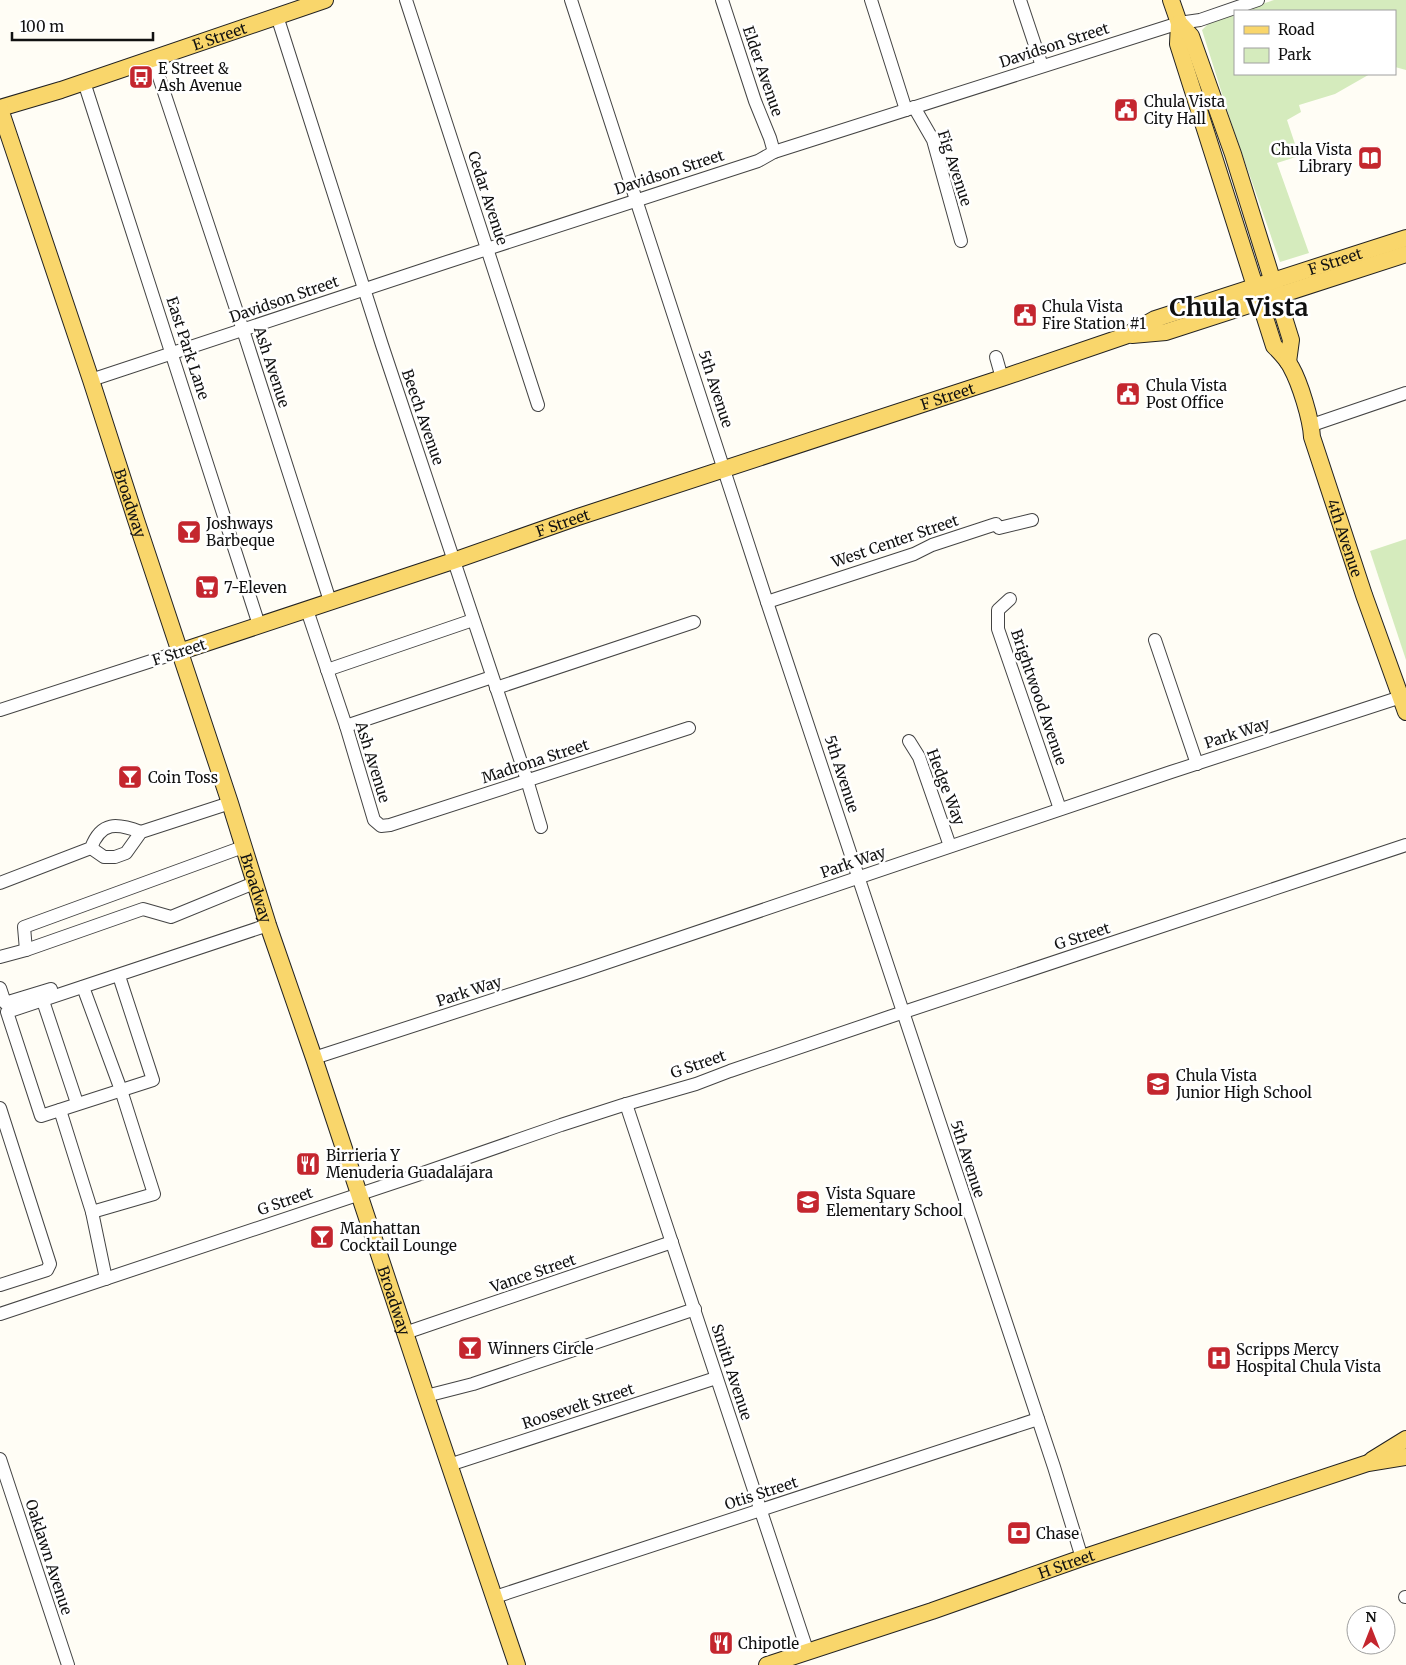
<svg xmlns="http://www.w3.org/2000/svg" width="1406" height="1665" font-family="Merriweather,serif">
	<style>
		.green { fill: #d5ebbd }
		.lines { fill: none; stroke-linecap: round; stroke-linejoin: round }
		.minor-casing { stroke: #444; stroke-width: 14 }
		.major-casing { stroke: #222; stroke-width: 18 }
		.minor { stroke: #fff; stroke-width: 12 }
		.major { stroke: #f9d66b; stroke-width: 16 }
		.labels { text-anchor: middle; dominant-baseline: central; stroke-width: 5; stroke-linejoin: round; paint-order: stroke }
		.street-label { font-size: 15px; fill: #111; stroke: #fff }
		.poi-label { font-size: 15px; fill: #111; stroke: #fff; text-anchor: start }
		.town-label { font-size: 25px; font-weight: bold; fill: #111; stroke: #fff }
	</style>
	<rect width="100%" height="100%" fill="#fffdf5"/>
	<g class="green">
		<polygon points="1274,0 1406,0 1406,70 1395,67 1395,11 1240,11"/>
		<polygon points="1235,13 1235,74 1370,74 1335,94 1299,105 1301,112 1287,120 1299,156 1277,163 1309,253 1280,262 1230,119 1202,30 1211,21"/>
		<polygon points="1406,539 1406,660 1370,551"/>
	</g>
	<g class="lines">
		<defs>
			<g id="minor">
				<polyline points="406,0 538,405"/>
				<polyline points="571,0 767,602 1054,1467 1082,1558"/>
				<polyline points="722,0 755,101 770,138 774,152"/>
				<polyline points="871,0 906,110"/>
				<polyline points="1020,0 1042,66"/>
				<polyline points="277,16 382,345 527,780 541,827"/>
				<polyline points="153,59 243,330 330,601"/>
				<polyline points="84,82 259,625"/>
				<polyline points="914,107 933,140 961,241"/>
				<polyline points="996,357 1002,378"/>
				<polyline points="91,380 447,262 758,161 774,152 1179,23 1200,20 1258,0"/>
				<polyline points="1312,425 1406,393"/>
				<polyline points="1010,599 998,610 998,629 1060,809"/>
				<polyline points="767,602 914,554 932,545 996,524 999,528 1032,520"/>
				<polyline points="307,610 346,726 374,820 381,826 390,825 689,728"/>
				<polyline points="1155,640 1197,764"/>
				<polyline points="327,670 473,620"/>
				<polyline points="496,688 694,622"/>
				<polyline points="0,710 179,652"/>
				<polyline points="346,726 492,677"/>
				<polyline points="909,741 919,757 950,846"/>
				<polyline points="91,848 104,857 115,857 126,853 141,832 230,803"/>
				<path d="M0,883L91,848C101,821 117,823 141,832"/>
				<polyline points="26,950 24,927 243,847"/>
				<polyline points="0,957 26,950 143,909 171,917 254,883"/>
				<polyline points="119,976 153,1080 41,1116 7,1012 268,925"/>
				<polyline points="83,987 121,1090 154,1194 92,1212"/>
				<polyline points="0,988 5,1003 51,989"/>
				<polyline points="43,1001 77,1103"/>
				<polyline points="314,1058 582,971 1171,772 1401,697 1406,697"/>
				<polyline points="626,1104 807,1650"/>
				<polyline points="0,1108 50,1264 47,1270 0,1285"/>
				<polyline points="60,1110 92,1212 106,1279"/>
				<polyline points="0,1314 426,1172 561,1125 623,1105 696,1084 730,1071 889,1017 1406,845"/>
				<polyline points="405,1333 672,1242"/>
				<polyline points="426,1396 473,1384 695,1309"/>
				<polyline points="0,1459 68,1665"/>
				<polyline points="449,1465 716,1378"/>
				<polyline points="495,1597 1038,1419"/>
				<polyline points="1405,1597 1406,1597"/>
			</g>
			<g id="major">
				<path id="s1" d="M1171,0L1179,23L1178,44L1274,346C1280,352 1287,359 1291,367C1300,383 1311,419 1312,437L1364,595L1406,712"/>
				<polyline points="1179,23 1191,36 1233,154 1291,340 1288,362"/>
				<path id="s2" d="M0,108L61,90L325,0"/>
				<path id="s3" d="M0,109L91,380L136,520L230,803L268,925L314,1058L426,1396L517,1665"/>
				<polyline points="1132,335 1166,332 1406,254"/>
				<path id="s4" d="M179,652L453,561L578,517L1002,378L1125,336L1155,319L1406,238"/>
				<polyline points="1372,1460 1406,1439"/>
				<path id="s5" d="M767,1665L932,1611L1082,1558L1368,1463L1406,1457"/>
			</g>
		</defs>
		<use href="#minor" class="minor-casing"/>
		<use href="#major" class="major-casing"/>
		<use href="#minor" class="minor"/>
		<use href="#major" class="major"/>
	</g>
	<defs>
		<symbol id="bus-square" viewBox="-11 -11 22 22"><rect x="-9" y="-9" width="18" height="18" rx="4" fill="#c4262e" stroke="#fff"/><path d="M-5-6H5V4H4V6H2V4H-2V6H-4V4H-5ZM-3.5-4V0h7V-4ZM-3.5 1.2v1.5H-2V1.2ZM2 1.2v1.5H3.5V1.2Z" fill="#fff"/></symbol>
		<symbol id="civic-square" viewBox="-11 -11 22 22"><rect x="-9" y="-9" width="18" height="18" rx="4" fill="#c4262e" stroke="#fff"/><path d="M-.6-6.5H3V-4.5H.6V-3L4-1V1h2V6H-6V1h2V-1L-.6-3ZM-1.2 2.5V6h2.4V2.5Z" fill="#fff"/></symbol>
		<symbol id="library-square" viewBox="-11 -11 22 22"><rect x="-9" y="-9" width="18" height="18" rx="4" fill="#c4262e" stroke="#fff"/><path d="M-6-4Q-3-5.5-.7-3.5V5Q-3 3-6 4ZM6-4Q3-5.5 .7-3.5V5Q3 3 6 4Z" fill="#fff"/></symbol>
		<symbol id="bar-square" viewBox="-11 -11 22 22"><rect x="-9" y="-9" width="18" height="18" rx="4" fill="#c4262e" stroke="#fff"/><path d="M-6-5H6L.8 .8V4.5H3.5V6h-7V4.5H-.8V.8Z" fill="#fff"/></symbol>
		<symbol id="supermarket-square" viewBox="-11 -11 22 22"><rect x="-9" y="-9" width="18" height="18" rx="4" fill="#c4262e" stroke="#fff"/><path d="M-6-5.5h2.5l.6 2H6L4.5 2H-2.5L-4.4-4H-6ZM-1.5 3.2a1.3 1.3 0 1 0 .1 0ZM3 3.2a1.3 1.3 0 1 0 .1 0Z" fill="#fff"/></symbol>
		<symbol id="school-square" viewBox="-11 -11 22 22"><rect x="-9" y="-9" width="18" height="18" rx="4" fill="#c4262e" stroke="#fff"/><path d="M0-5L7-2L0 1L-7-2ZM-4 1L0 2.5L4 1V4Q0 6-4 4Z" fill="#fff"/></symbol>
		<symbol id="restaurant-square" viewBox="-11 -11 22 22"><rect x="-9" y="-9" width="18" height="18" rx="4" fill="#c4262e" stroke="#fff"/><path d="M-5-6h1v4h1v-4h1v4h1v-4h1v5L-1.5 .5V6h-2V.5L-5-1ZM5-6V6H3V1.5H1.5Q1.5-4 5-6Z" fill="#fff"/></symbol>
		<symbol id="hospital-square" viewBox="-11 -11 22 22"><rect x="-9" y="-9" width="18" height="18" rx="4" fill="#c4262e" stroke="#fff"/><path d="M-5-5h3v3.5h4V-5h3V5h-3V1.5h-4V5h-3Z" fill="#fff"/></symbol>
		<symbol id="bank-square" viewBox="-11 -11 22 22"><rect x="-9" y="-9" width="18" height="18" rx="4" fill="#c4262e" stroke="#fff"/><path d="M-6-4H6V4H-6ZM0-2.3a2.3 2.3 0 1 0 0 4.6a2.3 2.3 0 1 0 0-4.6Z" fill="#fff"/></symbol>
	</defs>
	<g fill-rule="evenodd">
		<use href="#bus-square" x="127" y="63" width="28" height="28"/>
		<use href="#civic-square" x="1112" y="96" width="28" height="28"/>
		<use href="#library-square" x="1356" y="144" width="28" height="28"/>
		<use href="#civic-square" x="1011" y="301" width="28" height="28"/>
		<use href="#civic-square" x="1114" y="380" width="28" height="28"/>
		<use href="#bar-square" x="175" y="518" width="28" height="28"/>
		<use href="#supermarket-square" x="193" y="573" width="28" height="28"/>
		<use href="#bar-square" x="116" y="763" width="28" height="28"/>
		<use href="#school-square" x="1144" y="1070" width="28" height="28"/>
		<use href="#restaurant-square" x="294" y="1150" width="28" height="28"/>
		<use href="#school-square" x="794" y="1188" width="28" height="28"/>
		<use href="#bar-square" x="308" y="1223" width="28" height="28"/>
		<use href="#bar-square" x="456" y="1334" width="28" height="28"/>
		<use href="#hospital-square" x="1205" y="1344" width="28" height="28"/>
		<use href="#bank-square" x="1005" y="1519" width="28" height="28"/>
		<use href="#restaurant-square" x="707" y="1629" width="28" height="28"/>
	</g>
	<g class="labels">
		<g class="street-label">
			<text stroke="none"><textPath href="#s2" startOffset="231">E Street</textPath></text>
			<text transform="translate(1054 45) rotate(-18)">Davidson Street</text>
			<text transform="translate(763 71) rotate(71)">Elder Avenue</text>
			<text transform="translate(955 168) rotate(72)">Fig Avenue</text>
			<text transform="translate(669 172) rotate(-18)">Davidson Street</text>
			<text transform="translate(488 198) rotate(72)">Cedar Avenue</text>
			<text stroke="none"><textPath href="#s4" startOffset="1221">F Street</textPath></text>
			<text transform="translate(284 299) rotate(-19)">Davidson Street</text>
			<text transform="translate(188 348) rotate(72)">East Park Lane</text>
			<text transform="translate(272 367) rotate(72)">Ash Avenue</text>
			<text transform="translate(716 389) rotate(72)">5th Avenue</text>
			<text stroke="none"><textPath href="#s4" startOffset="810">F Street</textPath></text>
			<text transform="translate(423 417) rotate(71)">Beech Avenue</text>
			<text stroke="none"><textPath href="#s3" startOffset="415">Broadway</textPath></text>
			<text stroke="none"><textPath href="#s4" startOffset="405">F Street</textPath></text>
			<text stroke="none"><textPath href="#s1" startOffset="569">4th Avenue</textPath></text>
			<text transform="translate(895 541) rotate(-19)">West Center Street</text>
			<text transform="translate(179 652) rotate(-18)">F Street</text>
			<text transform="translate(1039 697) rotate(71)">Brightwood Avenue</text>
			<text transform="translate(1237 733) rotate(-18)">Park Way</text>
			<text transform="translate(535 761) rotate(-18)">Madrona Street</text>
			<text transform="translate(373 762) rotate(73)">Ash Avenue</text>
			<text transform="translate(842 774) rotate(72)">5th Avenue</text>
			<text transform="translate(946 787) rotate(69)">Hedge Way</text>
			<text transform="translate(853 862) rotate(-19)">Park Way</text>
			<text stroke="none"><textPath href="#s3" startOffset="820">Broadway</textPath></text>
			<text transform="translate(1082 936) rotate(-18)">G Street</text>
			<text transform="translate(469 991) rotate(-18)">Park Way</text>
			<text transform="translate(698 1064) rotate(-19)">G Street</text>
			<text transform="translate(968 1159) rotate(72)">5th Avenue</text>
			<text transform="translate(285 1201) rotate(-19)">G Street</text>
			<text transform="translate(533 1273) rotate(-19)">Vance Street</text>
			<text stroke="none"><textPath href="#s3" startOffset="1255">Broadway</textPath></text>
			<text transform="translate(732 1372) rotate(72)">Smith Avenue</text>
			<text transform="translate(578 1406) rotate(-18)">Roosevelt Street</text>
			<text transform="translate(761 1493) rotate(-18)">Otis Street</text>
			<text transform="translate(49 1557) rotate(72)">Oaklawn Avenue</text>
			<text stroke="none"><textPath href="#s5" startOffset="316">H Street</textPath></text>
		</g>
		<g class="poi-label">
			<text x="158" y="68">E Street &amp;<tspan x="158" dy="17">Ash Avenue</tspan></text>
			<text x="1144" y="101">Chula Vista<tspan x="1144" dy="17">City Hall</tspan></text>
			<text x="1352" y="149" text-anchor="end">Chula Vista<tspan x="1352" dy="17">Library</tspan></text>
			<text x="1042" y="306">Chula Vista<tspan x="1042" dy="17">Fire Station #1</tspan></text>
			<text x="1146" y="385">Chula Vista<tspan x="1146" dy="17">Post Office</tspan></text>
			<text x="206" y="523">Joshways<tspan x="206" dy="17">Barbeque</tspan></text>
			<text x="224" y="587">7-Eleven</text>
			<text x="148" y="777">Coin Toss</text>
			<text x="1176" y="1075">Chula Vista<tspan x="1176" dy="17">Junior High School</tspan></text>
			<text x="326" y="1155">Birrieria Y<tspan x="326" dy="17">Menuderia Guadalajara</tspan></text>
			<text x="826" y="1193">Vista Square<tspan x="826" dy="17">Elementary School</tspan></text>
			<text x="340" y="1228">Manhattan<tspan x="340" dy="17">Cocktail Lounge</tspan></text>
			<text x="488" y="1348">Winners Circle</text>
			<text x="1236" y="1349">Scripps Mercy<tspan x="1236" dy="17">Hospital Chula Vista</tspan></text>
			<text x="1036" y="1533">Chase</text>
			<text x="738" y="1643">Chipotle</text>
		</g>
		<g class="town-label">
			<text x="1239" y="307">Chula Vista</text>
		</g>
	</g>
	<rect x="1234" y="10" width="162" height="65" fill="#ffffff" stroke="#a0a0a0"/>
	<rect x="1244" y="26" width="25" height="8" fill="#f9d66b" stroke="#a0a0a0"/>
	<text x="1278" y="35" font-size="15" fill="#111111">Road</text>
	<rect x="1244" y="48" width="25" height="15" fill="#d5ebbd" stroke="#a0a0a0"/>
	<text x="1278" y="60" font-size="15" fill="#111111">Park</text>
	<g transform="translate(1371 1630)"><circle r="24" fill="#ffffff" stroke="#a0a0a0"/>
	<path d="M0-4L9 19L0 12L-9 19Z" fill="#c4262e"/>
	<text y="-8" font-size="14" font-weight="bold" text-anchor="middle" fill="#111111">N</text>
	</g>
	<path d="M12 32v8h141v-8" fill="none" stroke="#111111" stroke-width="2.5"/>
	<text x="20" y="32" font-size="15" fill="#111111" stroke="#ffffff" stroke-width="4" paint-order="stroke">100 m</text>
</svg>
